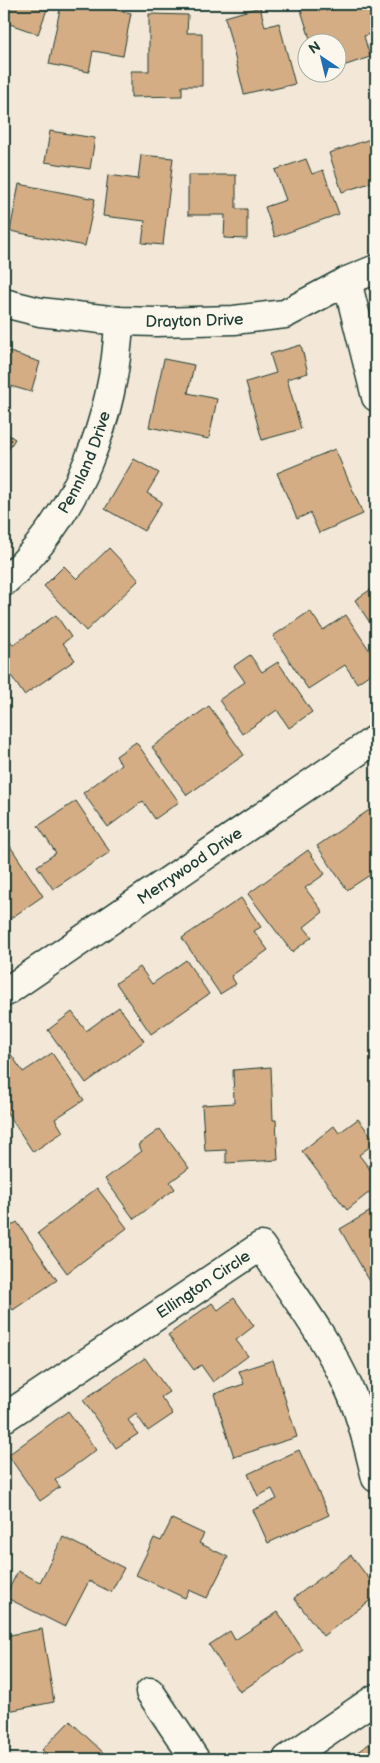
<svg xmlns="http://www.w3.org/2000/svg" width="380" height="1763" font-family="'Balsamiq Sans',sans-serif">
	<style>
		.building { fill: #d4ad85; stroke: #1f3d34 }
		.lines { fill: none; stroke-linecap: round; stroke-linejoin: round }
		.street-casing { stroke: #1f3d34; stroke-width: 31 }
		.street { stroke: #fbf7ec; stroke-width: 28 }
		.labels { text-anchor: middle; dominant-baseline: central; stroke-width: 4; stroke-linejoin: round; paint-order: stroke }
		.street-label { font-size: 16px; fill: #1f3d34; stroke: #fbf7ec }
	</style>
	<rect width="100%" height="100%" fill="#f3e8d7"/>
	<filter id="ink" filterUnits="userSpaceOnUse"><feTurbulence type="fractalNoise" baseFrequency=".02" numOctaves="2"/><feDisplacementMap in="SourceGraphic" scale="10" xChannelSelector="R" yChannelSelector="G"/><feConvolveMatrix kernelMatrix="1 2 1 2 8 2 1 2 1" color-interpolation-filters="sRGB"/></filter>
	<g filter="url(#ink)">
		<g class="building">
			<polygon points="4,4 49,4 38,34 4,22"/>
			<polygon points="61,4 85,4 131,13 123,56 93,51 89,72 49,64"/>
			<polygon points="299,4 324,4 326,11 349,4 376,4 376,32 364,36 370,57 340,67 338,59 338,42 311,42"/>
			<polygon points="260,7 265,27 279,23 295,84 269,90 269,88 244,94 225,17"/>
			<polygon points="149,14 188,15 187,33 202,33 202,86 182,86 182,96 131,97 131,71 149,71"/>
			<polygon points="50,131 95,138 90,169 45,162"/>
			<polygon points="376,137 376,181 342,192 329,153"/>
			<polygon points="141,155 173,158 163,245 142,243 145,221 103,216 108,175 138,179"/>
			<polygon points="306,159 312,174 323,170 339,214 275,237 265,207 286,200 275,170"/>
			<polygon points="188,175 236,175 236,209 247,209 247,239 224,238 225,215 188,215"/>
			<polygon points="19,184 95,199 85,246 10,231"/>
			<polygon points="301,345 308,373 287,379 301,429 262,440 246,382 276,373 270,354"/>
			<polygon points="4,350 40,362 31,392 7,385 4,396"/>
			<polygon points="164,359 194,365 188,393 217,399 209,439 149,427"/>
			<polygon points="4,432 15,439 4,456"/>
			<polygon points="335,449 363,514 319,533 310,513 297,519 277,473"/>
			<polygon points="134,459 159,473 147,493 162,502 144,531 105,509"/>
			<polygon points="109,548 139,580 86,631 44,586 64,566 77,579"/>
			<polygon points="376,586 376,632 355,600"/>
			<polygon points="310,611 323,630 346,615 376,660 376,670 357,683 345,665 308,689 273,636"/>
			<polygon points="56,615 71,637 63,643 75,660 24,695 4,665 4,631 13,645"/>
			<polygon points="250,655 262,672 278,662 312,712 289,728 277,710 242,734 219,700 245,682 234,666"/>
			<polygon points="209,706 244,755 187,795 152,747"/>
			<polygon points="136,742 179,802 155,819 143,801 108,827 83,793 121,765 116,756"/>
			<polygon points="76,801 110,852 53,889 37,866 56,853 38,826"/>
			<polygon points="375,806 376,871 347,890 317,846"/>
			<polygon points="8,843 43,896 4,923 4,846"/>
			<polygon points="308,850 325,874 305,888 323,912 304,927 312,937 292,952 248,894"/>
			<polygon points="241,898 261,927 254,931 268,950 231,976 236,984 220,994 182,938"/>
			<polygon points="186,960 209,994 151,1034 116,983 140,967 152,984"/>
			<polygon points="119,1007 144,1041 86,1083 48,1030 72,1012 86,1031"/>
			<polygon points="10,1053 23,1072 52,1053 84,1100 55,1119 63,1132 33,1152 4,1108 4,1057"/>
			<polygon points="271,1067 273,1120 276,1120 278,1160 226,1163 226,1150 205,1151 202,1105 234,1103 233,1070"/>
			<polygon points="358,1119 376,1142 359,1155 376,1177 376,1187 347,1210 302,1151 334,1126 339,1133"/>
			<polygon points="160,1129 189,1168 170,1182 175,1189 134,1219 105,1179 142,1151 138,1145"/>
			<polygon points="97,1188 127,1228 67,1273 38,1233"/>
			<polygon points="376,1208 376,1292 340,1229"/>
			<polygon points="17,1222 57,1280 13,1310 8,1304 4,1307 4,1231"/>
			<polygon points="234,1298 254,1326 236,1340 248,1356 213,1382 201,1365 194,1370 168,1335 212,1303 218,1310"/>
			<polygon points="145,1358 169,1392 161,1397 173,1414 148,1431 136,1414 128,1420 138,1434 116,1448 83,1400"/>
			<polygon points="273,1360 297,1437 234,1457 214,1394 244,1384 239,1371"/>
			<polygon points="68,1411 96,1450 55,1480 60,1487 40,1501 8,1455"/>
			<polygon points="299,1450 329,1515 268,1543 253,1510 277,1499 272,1489 258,1496 248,1474"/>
			<polygon points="172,1519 204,1534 199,1543 228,1557 207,1598 189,1590 185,1598 136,1575 154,1538 161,1541"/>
			<polygon points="63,1537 124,1568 111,1592 89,1581 65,1627 5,1597 18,1571 40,1582"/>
			<polygon points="351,1555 376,1588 376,1596 323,1636 294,1598"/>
			<polygon points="278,1612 303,1650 240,1692 209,1645 230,1631 235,1640"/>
			<polygon points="42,1629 54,1702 8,1711 6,1701 4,1702 4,1631 9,1630 10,1635"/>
			<polygon points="70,1721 110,1759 52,1759 42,1750"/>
			<polygon points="369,1744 376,1754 376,1759 347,1759"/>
		</g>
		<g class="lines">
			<defs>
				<g id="street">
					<polyline points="347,281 376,397"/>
					<path id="s1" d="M4,303L40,312L119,321L156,322L234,320L285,314L347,281L376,269"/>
					<path id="s2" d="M4,582C77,517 115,418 119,321"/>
					<path id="s3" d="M4,993L376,739"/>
					<path id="s4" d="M4,1418L261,1246C293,1294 328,1340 351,1393C363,1420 369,1450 376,1478"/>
					<polyline points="150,1692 195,1759"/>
					<polyline points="287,1759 376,1698"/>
				</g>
			</defs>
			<use href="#street" class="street-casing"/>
			<use href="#street" class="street"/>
		</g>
	</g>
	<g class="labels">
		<g class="street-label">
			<text stroke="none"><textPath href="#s1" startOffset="192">Drayton Drive</textPath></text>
			<text stroke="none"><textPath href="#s2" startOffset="146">Pennland Drive</textPath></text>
			<text stroke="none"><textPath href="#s3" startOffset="225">Merrywood Drive</textPath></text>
			<text stroke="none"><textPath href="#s4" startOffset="240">Ellington Circle</textPath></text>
		</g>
	</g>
	<rect width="380" height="1763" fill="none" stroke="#fbf7ec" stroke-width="20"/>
	<rect x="10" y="10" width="360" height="1743" fill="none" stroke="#1f3d34" stroke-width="2" filter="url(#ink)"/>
	<g transform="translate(322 58) rotate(325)"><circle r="24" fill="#fbf7ec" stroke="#a3ada2"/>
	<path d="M0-4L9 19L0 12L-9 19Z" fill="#1f6fb2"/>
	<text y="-8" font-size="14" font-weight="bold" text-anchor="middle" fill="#1f3d34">N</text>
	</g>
</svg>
